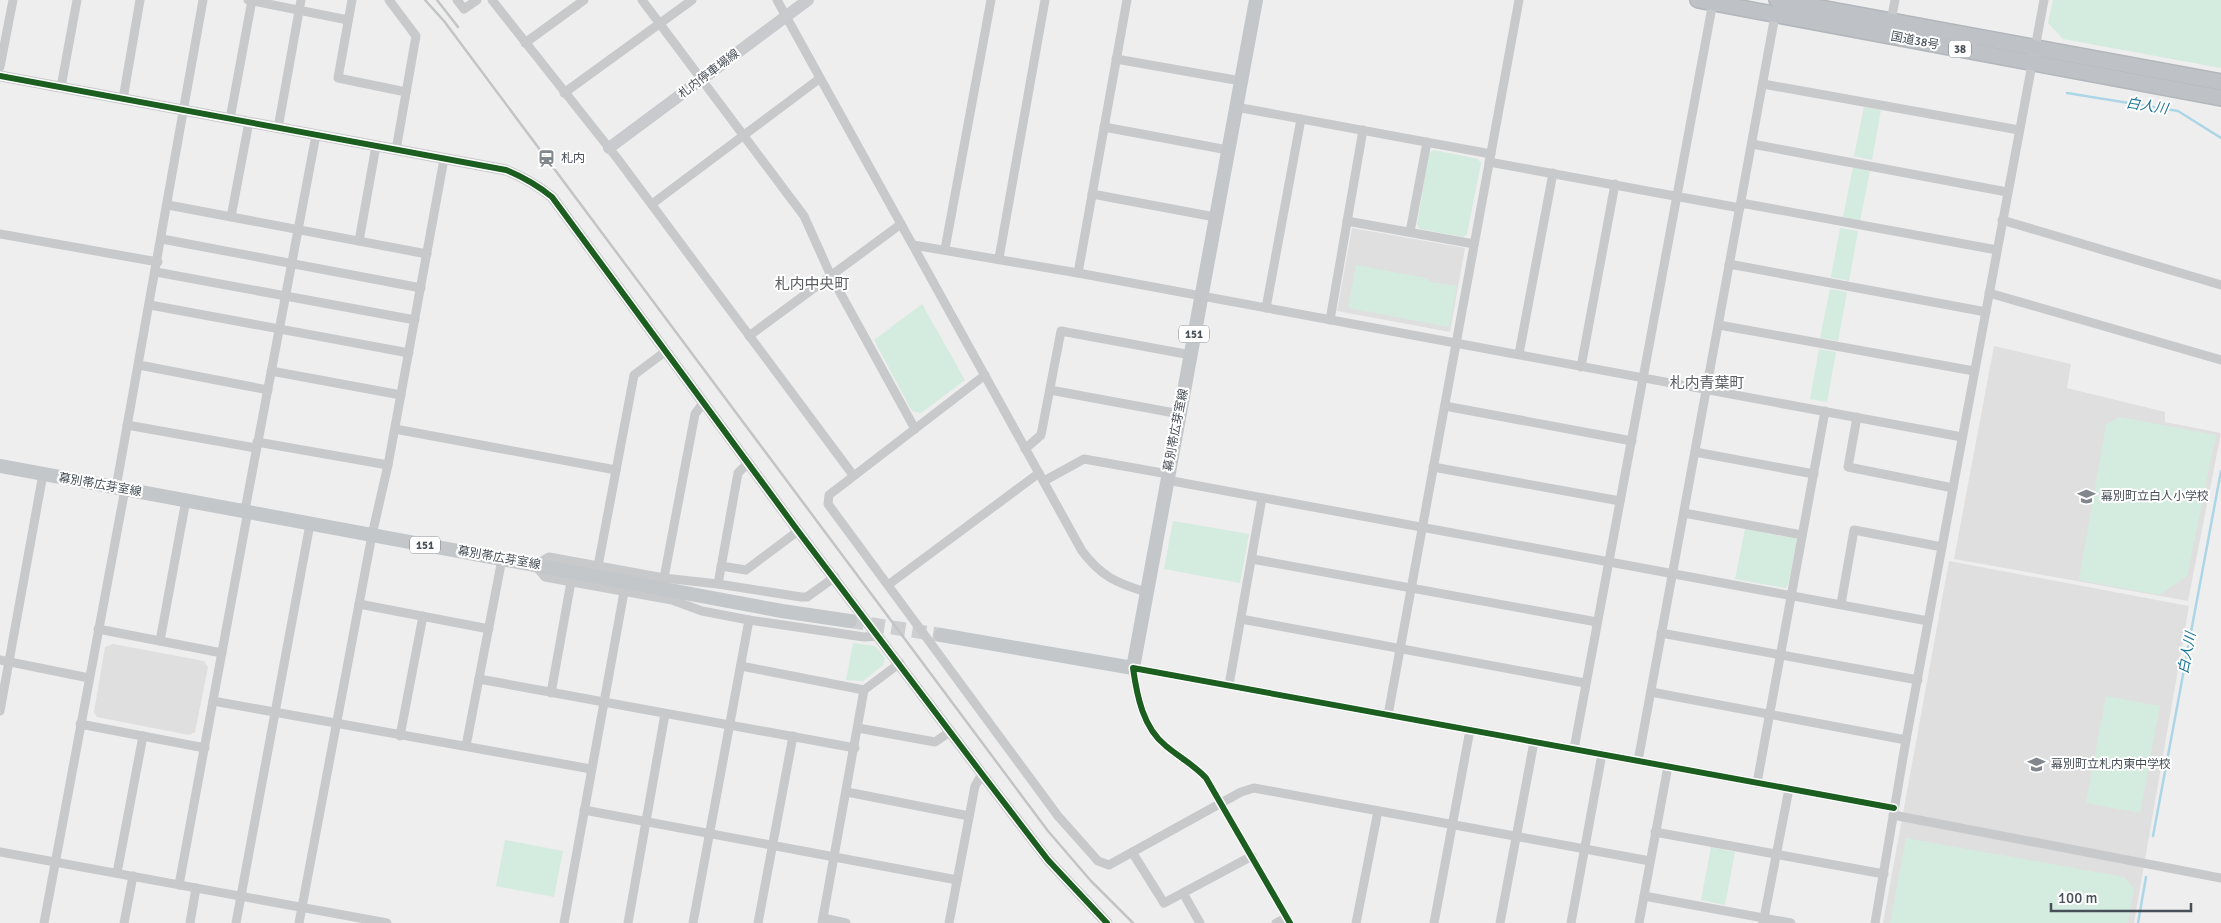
<svg xmlns="http://www.w3.org/2000/svg" width="2221" height="923" font-family="Signika,'Noto Sans JP',sans-serif">
	<style>
		.education { fill: #e0dfdf }
		.green { fill: #d4ebdf }
		.lines { fill: none; stroke-linecap: round; stroke-linejoin: round }
		.stream { stroke: #acd6e6; stroke-width: 2.5 }
		.primary-tunnel { stroke: #cdced0; stroke-width: 14; stroke-dasharray: 14 7; stroke-linecap: butt }
		.trunk-casing { stroke: #b3b7bc; stroke-width: 18 }
		.minor { stroke: #c8c9cb; stroke-width: 9 }
		.tertiary { stroke: #c8c9cb; stroke-width: 11 }
		.secondary { stroke: #c8cacd; stroke-width: 12 }
		.primary { stroke: #c4c7ca; stroke-width: 14 }
		.trunk { stroke: #bec2c6; stroke-width: 15 }
		.rail { stroke: #c3c4c5; stroke-width: 2.5 }
		.cycleway-casing { stroke: #fff; stroke-width: 9 }
		.cycleway { stroke: #1b5e20; stroke-width: 6 }
		.labels { text-anchor: middle; dominant-baseline: central; stroke-width: 4; stroke-linejoin: round; paint-order: stroke }
		.shield { fill: #fff; stroke: #7e848a; stroke-width: 1 }
		.shield-label { font-size: 11px; font-weight: bold; fill: #474f58 }
		.street-label { font-size: 12px; fill: #474f58; stroke: #fff }
		.poi-label { font-size: 12px; fill: #474f58; stroke: #fff; text-anchor: start }
		.water-label { font-size: 14px; font-style: italic; fill: #1a7597; stroke: #fff }
		.quarter-label { font-size: 15px; fill: #5a5d61; stroke: #fff }
	</style>
	<rect width="100%" height="100%" fill="#eee"/>
	<g class="education">
		<polygon points="1352,228 1465,248 1450,332 1337,311"/>
		<polygon points="1994,346 2071,364 2067,388 2165,412 2165,422 2221,433 2188,601 1954,559"/>
		<polygon points="1949,561 2189,606 2134,923 1883,923"/>
		<polygon points="113,644 204,661 208,667 195,732 189,735 97,717 94,712 105,647"/>
	</g>
	<g class="green">
		<polygon points="2053,0 2221,0 2221,68 2063,39 2048,23"/>
		<polygon points="1864,107 1881,110 1872,160 1854,156"/>
		<polygon points="1434,150 1478,159 1481,163 1467,234 1463,237 1420,229 1417,225 1429,153"/>
		<polygon points="1853,167 1870,171 1860,221 1843,217"/>
		<polygon points="1840,228 1858,231 1849,281 1831,277"/>
		<polygon points="1356,265 1426,278 1430,282 1457,286 1449,327 1348,308"/>
		<polygon points="1830,289 1847,292 1838,341 1820,338"/>
		<polygon points="922,304 965,380 921,413 912,411 874,340"/>
		<polygon points="1819,349 1836,352 1827,402 1810,399"/>
		<polygon points="2120,417 2216,435 2187,576 2160,595 2079,580 2106,424"/>
		<polygon points="1173,521 1249,534 1240,583 1164,569"/>
		<polygon points="1745,529 1797,539 1788,586 1785,588 1735,579"/>
		<polygon points="853,643 875,646 885,658 883,665 863,681 846,680"/>
		<polygon points="2106,696 2160,706 2140,813 2086,803"/>
		<polygon points="1906,838 2124,877 2134,889 2128,923 1890,923"/>
		<polygon points="505,840 563,851 554,897 496,886"/>
		<polygon points="1711,847 1735,852 1725,905 1701,900"/>
	</g>
	<g class="lines">
		<g class="stream">
			<polyline points="2067,93 2178,111 2221,138"/>
			<polyline points="2153,836 2221,471"/>
			<polyline points="2138,923 2146,877"/>
		</g>
		<polyline class="primary-tunnel" points="850,621 941,635"/>
		<defs>
			<g id="trunk">
				<polyline points="1698,0 2221,98"/>
				<polyline points="1777,0 2221,82"/>
			</g>
		</defs>
		<use href="#trunk" class="trunk-casing"/>
		<g class="minor">
			<polyline points="248,0 348,20"/>
			<polyline points="352,0 338,78 406,92"/>
			<polyline points="389,0 416,36 396,150"/>
			<polyline points="457,0 464,9 477,0"/>
			<polyline points="492,0 617,158 853,475"/>
			<polyline points="642,0 804,216 831,276 915,429"/>
			<path d="M777,0L1082,551C1101,576 1116,583 1146,592"/>
			<polyline points="1891,21 1895,0"/>
			<polyline points="525,43 584,0"/>
			<polyline points="1116,59 1241,81"/>
			<polyline points="0,67 13,0"/>
			<polyline points="1763,84 2019,130"/>
			<polyline points="61,87 77,0"/>
			<polyline points="564,93 692,0"/>
			<polyline points="123,99 140,0"/>
			<polyline points="1236,107 1491,154"/>
			<polyline points="230,119 252,0"/>
			<polyline points="1104,127 1228,150"/>
			<polyline points="278,128 301,0"/>
			<polyline points="1752,144 2007,192"/>
			<polyline points="1489,162 1740,208"/>
			<polyline points="1092,194 1215,217"/>
			<polyline points="1741,203 1997,250"/>
			<polyline points="652,204 819,79"/>
			<polyline points="168,205 427,254"/>
			<polyline points="231,217 249,122"/>
			<polyline points="2002,220 2221,285"/>
			<polyline points="1347,221 1474,244"/>
			<polyline points="1410,232 1427,142"/>
			<polyline points="0,234 158,262"/>
			<polyline points="162,239 421,288"/>
			<polyline points="359,241 376,146"/>
			<polyline points="913,245 1078,273 1962,437"/>
			<polyline points="945,249 991,0"/>
			<polyline points="999,258 1045,0"/>
			<polyline points="1729,264 1986,312"/>
			<polyline points="156,272 415,320"/>
			<polyline points="1078,273 1127,0"/>
			<polyline points="1989,293 2221,360"/>
			<polyline points="150,305 409,353"/>
			<polyline points="1266,308 1301,119"/>
			<polyline points="1330,320 1363,130"/>
			<polyline points="1719,325 1974,371"/>
			<polyline points="749,336 901,224"/>
			<polyline points="1519,354 1553,173"/>
			<polyline points="139,365 268,390"/>
			<polyline points="1581,367 1615,184"/>
			<polyline points="271,371 401,395"/>
			<polyline points="985,375 829,495 828,504 1058,816 1098,861 1109,865 1241,792 1254,788 1650,861"/>
			<polyline points="1050,390 1180,414"/>
			<polyline points="1445,406 1632,441"/>
			<polyline points="1857,417 1848,467 1953,488"/>
			<polyline points="127,425 256,448"/>
			<polyline points="395,429 616,470"/>
			<polyline points="257,442 388,465"/>
			<polyline points="1025,449 1041,435 1061,331 1191,355"/>
			<polyline points="1695,452 1814,474"/>
			<polyline points="1433,467 1620,501"/>
			<polyline points="1167,480 1928,621"/>
			<polyline points="1044,481 1084,459 1168,474"/>
			<polyline points="116,488 203,0"/>
			<polyline points="245,510 316,135"/>
			<polyline points="1684,513 1802,535"/>
			<polyline points="1252,559 1597,622"/>
			<polyline points="598,566 634,375 666,351"/>
			<polyline points="721,566 746,570 798,531"/>
			<polyline points="835,577 807,597 801,597 718,584 664,578 549,557 535,565 545,577 672,600 702,611 749,620 864,637 879,636"/>
			<polyline points="664,578 695,414 703,403"/>
			<polyline points="718,584 738,473 748,463"/>
			<polyline points="888,585 1039,473"/>
			<polyline points="359,604 489,629"/>
			<polyline points="1841,604 1854,530 1942,547"/>
			<polyline points="1241,619 1585,683"/>
			<polyline points="98,629 222,653"/>
			<polyline points="1661,633 1918,680"/>
			<polyline points="160,641 186,500"/>
			<polyline points="0,660 89,678"/>
			<polyline points="741,666 864,690"/>
			<polyline points="479,679 855,748"/>
			<polyline points="1229,685 1262,498"/>
			<polyline points="1651,692 1906,740"/>
			<polyline points="551,693 571,582"/>
			<polyline points="213,701 591,769"/>
			<polyline points="0,711 43,474"/>
			<polyline points="1388,715 1519,0"/>
			<polyline points="80,724 205,748"/>
			<polyline points="858,728 935,742 951,731"/>
			<polyline points="400,736 423,616"/>
			<polyline points="466,746 502,559"/>
			<polyline points="1574,749 1713,2"/>
			<polyline points="1638,761 1776,10"/>
			<polyline points="1757,783 1825,411"/>
			<polyline points="847,792 969,816"/>
			<polyline points="584,810 957,880"/>
			<polyline points="1893,815 2221,878"/>
			<polyline points="1655,832 1884,874"/>
			<polyline points="0,852 387,923"/>
			<polyline points="1132,852 1164,903 1252,856"/>
			<polyline points="117,873 143,736"/>
			<polyline points="179,885 248,511"/>
			<polyline points="1183,893 1200,923"/>
			<polyline points="1644,896 1791,923"/>
			<polyline points="823,918 846,923"/>
			<polyline points="44,923 125,489"/>
			<polyline points="124,923 133,876"/>
			<polyline points="190,923 196,888"/>
			<polyline points="236,923 310,524"/>
			<polyline points="299,923 372,535 388,465 444,159"/>
			<polyline points="564,923 624,592"/>
			<polyline points="628,923 665,714"/>
			<polyline points="693,923 749,620"/>
			<polyline points="758,923 793,736"/>
			<polyline points="822,923 864,690 900,663"/>
			<polyline points="949,923 975,786 982,774"/>
			<polyline points="1276,923 1286,918"/>
			<path d="M1290,923L1206,778C1194,765 1179,757 1166,746C1143,728 1137,696 1133,668L1894,808"/>
			<polyline points="1356,923 1378,811"/>
			<polyline points="1434,923 1470,730"/>
			<polyline points="1500,923 1534,742"/>
			<polyline points="1571,923 1602,754"/>
			<polyline points="1639,923 1668,766"/>
			<polyline points="1763,923 1789,789"/>
			<polyline points="1875,923 1906,740 2044,0"/>
		</g>
		<path class="tertiary" d="M0,76L506,170C523,177 537,185 552,197L798,531L982,774L1048,860L1107,923"/>
		<polyline class="secondary" points="609,148 808,0"/>
		<g class="primary">
			<polyline points="0,466 782,611 850,621"/>
			<polyline points="941,635 1133,668 1256,0"/>
		</g>
		<use href="#trunk" class="trunk"/>
		<g class="rail">
			<polyline points="425,0 444,21 1048,831 1091,881 1133,923"/>
			<polyline points="437,0 458,27"/>
		</g>
		<defs>
			<g id="cycleway">
				<path d="M0,76L506,170C523,177 537,185 552,197L798,531L982,774L1048,860L1107,923"/>
				<path d="M1290,923L1206,778C1194,765 1179,757 1166,746C1143,728 1137,696 1133,668L1894,808"/>
			</g>
		</defs>
		<use href="#cycleway" class="cycleway-casing"/>
		<use href="#cycleway" class="cycleway"/>
	</g>
	<defs>
		<symbol id="station-bare" viewBox="-9 -9 18 18"><path d="M-3-6H3Q5-6 5-4V2Q5 4 3 4L4.5 6H3L1.5 4h-3L-3 6H-4.5L-3 4Q-5 4-5 2V-4Q-5-6-3-6ZM-3.5-4v3h7v-3ZM-3.5 1v1.5H-2V1ZM2 1v1.5H3.5V1Z" fill="#81878c" stroke="#fff" stroke-width="2.5" paint-order="stroke"/></symbol>
		<symbol id="school-bare" viewBox="-9 -9 18 18"><path d="M0-5L7-2L0 1L-7-2ZM-4 1L0 2.5L4 1V4Q0 6-4 4Z" fill="#81878c" stroke="#fff" stroke-width="2.5" paint-order="stroke"/></symbol>
	</defs>
	<g fill-rule="evenodd">
		<use href="#station-bare" x="534" y="146" width="25" height="25"/>
		<use href="#school-bare" x="2074" y="484" width="25" height="25"/>
		<use href="#school-bare" x="2024" y="752" width="25" height="25"/>
	</g>
	<g class="labels">
		<g class="shield">
			<rect x="1949" y="40.5" width="22" height="17" rx="4"/>
			<rect x="1179" y="325.5" width="30" height="17" rx="4"/>
			<rect x="410" y="536.5" width="30" height="17" rx="4"/>
		</g>
		<g class="shield-label">
			<text x="1960" y="49">38</text>
			<text x="1194" y="334">151</text>
			<text x="425" y="545">151</text>
		</g>
		<g class="street-label">
			<text transform="translate(1915 41) rotate(11)">国道38号</text>
			<text transform="translate(709 74) rotate(-37)">札内停車場線</text>
			<text transform="translate(1176 430) rotate(-79)">幕別帯広芽室線</text>
			<text transform="translate(100 485) rotate(10)">幕別帯広芽室線</text>
			<text transform="translate(499 558) rotate(10)">幕別帯広芽室線</text>
		</g>
		<g class="poi-label">
			<text x="561" y="158">札内</text>
			<text x="2101" y="496">幕別町立白人小学校</text>
			<text x="2051" y="764">幕別町立札内東中学校</text>
		</g>
		<g class="water-label">
			<text transform="translate(2147 106) rotate(9)">白人川</text>
			<text transform="translate(2187 653) rotate(-79)">白人川</text>
		</g>
		<g class="quarter-label">
			<text x="812" y="284">札内中央町</text>
			<text x="1707" y="383">札内青葉町</text>
		</g>
	</g>
	<path d="M2051 903v8h140v-8" fill="none" stroke="#474f58" stroke-width="2.5"/>
	<text x="2058" y="903" font-size="15" fill="#474f58" stroke="#ffffff" stroke-width="4" paint-order="stroke">100 m</text>
</svg>
